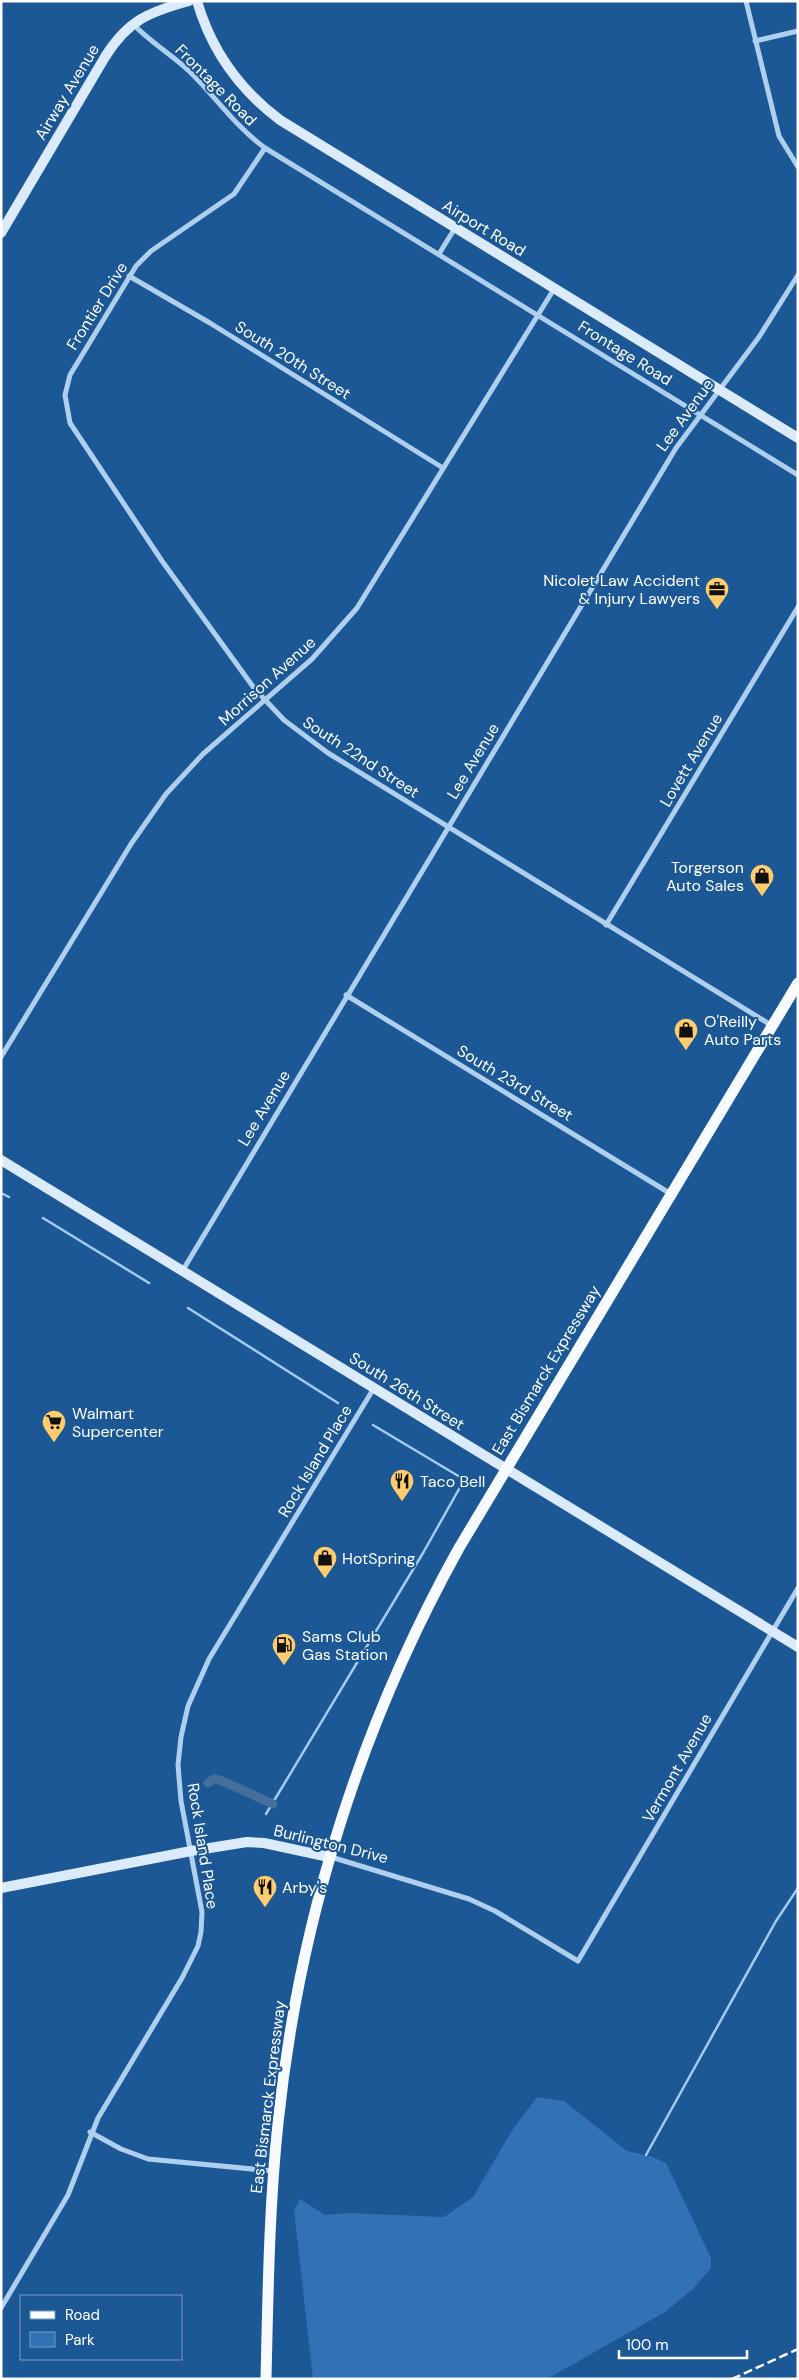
<svg xmlns="http://www.w3.org/2000/svg" width="799" height="2380" font-family="'DM Sans',sans-serif">
	<style>
		.green { fill: #3072b3 }
		.lines { fill: none; stroke-linecap: round; stroke-linejoin: round }
		.stream { stroke: #a2cbf1; stroke-width: 2.5 }
		.canal { stroke: #456f9a; stroke-width: 9 }
		.street { stroke: #afcfef; stroke-width: 5 }
		.secondary { stroke: #dcebfb; stroke-width: 10 }
		.primary { stroke: #f7fbff; stroke-width: 11 }
		.rail { stroke: #fff; stroke-width: 2.5; stroke-dasharray: 9 4; stroke-linecap: butt }
		.labels { text-anchor: middle; dominant-baseline: central; stroke-width: 4; stroke-linejoin: round; paint-order: stroke }
		.street-label { font-size: 16px; fill: #fff; stroke: #1c5895 }
		.poi-label { font-size: 16px; fill: #fff; stroke: #1c5895; text-anchor: start }
	</style>
	<rect width="100%" height="100%" fill="#1c5895"/>
	<polygon class="green" points="537,2097 564,2101 627,2151 653,2157 666,2163 711,2258 711,2268 693,2289 665,2312 547,2379 313,2379 294,2210 300,2199 325,2215 347,2213 444,2217 473,2197 513,2129"/>
	<g class="lines">
		<g class="stream">
			<polyline points="1,1193 9,1197"/>
			<polyline points="43,1218 149,1283"/>
			<polyline points="188,1308 338,1403"/>
			<polyline points="266,1814 423,1553 463,1482 460,1477 373,1425"/>
			<polyline points="646,2155 776,1921 798,1888"/>
		</g>
		<polyline class="canal" points="208,1783 214,1779 220,1780 273,1804"/>
		<g class="street">
			<polyline points="746,1 779,136 798,167"/>
			<path d="M133,24C150,42 171,54 189,71C216,97 234,125 265,148L798,475"/>
			<polyline points="755,41 798,31"/>
			<polyline points="265,148 234,194 151,251 136,266 70,375 65,395 70,423 162,561 254,688 284,720 328,753 771,1025"/>
			<polyline points="439,254 455,228"/>
			<polyline points="129,276 210,323 443,468"/>
			<polyline points="606,925 798,607"/>
			<polyline points="346,995 671,1194"/>
			<polyline points="1,1057 131,844 166,794 203,754 312,659 357,608 554,289"/>
			<polyline points="183,1270 676,448 759,337 798,275"/>
			<polyline points="331,1857 469,1899 495,1911 578,1961 798,1588"/>
			<polyline points="90,2132 121,2149 148,2159 273,2171"/>
			<polyline points="1,2308 68,2195 98,2118 182,1978 198,1946 201,1932 202,1912 181,1801 178,1765 181,1737 188,1706 209,1659 374,1388"/>
		</g>
		<g class="secondary">
			<path d="M197,1C211,50 240,90 280,120L798,438"/>
			<path d="M1,233L105,57C128,20 149,12 189,1"/>
			<polyline points="1,1160 798,1647"/>
			<polyline points="1,1888 191,1851 247,1842 264,1843 329,1857"/>
		</g>
		<path class="primary" d="M266,2379C268,2294 269,2208 278,2123C299,1921 360,1726 459,1548L798,983"/>
		<polyline class="rail" points="732,2379 798,2349"/>
	</g>
	<defs>
		<symbol id="office-pin" viewBox="-11 -11 22 30"><path d="M0 17L-7.5 6A9.5 9.5 0 1 1 7.5 6Z" fill="#ffcd6d" stroke="#1c5895"/><path d="M-6-3h4V-5.5h4V-3h4V5H-6ZM-1-4.5V-3h2v-1.5ZM-6 0V1H6V0Z" fill="#111"/></symbol>
		<symbol id="shop-pin" viewBox="-11 -11 22 30"><path d="M0 17L-7.5 6A9.5 9.5 0 1 1 7.5 6Z" fill="#ffcd6d" stroke="#1c5895"/><path d="M-5-2.5h2.3a2.7 3.5 0 0 1 5.4 0H5L5.5 6h-11ZM-1.5-2.5h3a1.5 2.3 0 0 0-3 0Z" fill="#111"/></symbol>
		<symbol id="supermarket-pin" viewBox="-11 -11 22 30"><path d="M0 17L-7.5 6A9.5 9.5 0 1 1 7.5 6Z" fill="#ffcd6d" stroke="#1c5895"/><path d="M-6-5.5h2.5l.6 2H6L4.5 2H-2.5L-4.4-4H-6ZM-1.5 3.2a1.3 1.3 0 1 0 .1 0ZM3 3.2a1.3 1.3 0 1 0 .1 0Z" fill="#111"/></symbol>
		<symbol id="restaurant-pin" viewBox="-11 -11 22 30"><path d="M0 17L-7.5 6A9.5 9.5 0 1 1 7.5 6Z" fill="#ffcd6d" stroke="#1c5895"/><path d="M-5-6h1v4h1v-4h1v4h1v-4h1v5L-1.5 .5V6h-2V.5L-5-1ZM5-6V6H3V1.5H1.5Q1.5-4 5-6Z" fill="#111"/></symbol>
		<symbol id="fuel-pin" viewBox="-11 -11 22 30"><path d="M0 17L-7.5 6A9.5 9.5 0 1 1 7.5 6Z" fill="#ffcd6d" stroke="#1c5895"/><path d="M-5.5-6h7V0h2V4h1.3V-2.5L3-4.5l.8-.8L6-3V5H2.5V1h-1V6h-7ZM-4.2-4.7v3.2H.2V-4.7Z" fill="#111"/></symbol>
	</defs>
	<g fill-rule="evenodd">
		<use href="#office-pin" x="703" y="575" width="28" height="38"/>
		<use href="#shop-pin" x="748" y="862" width="28" height="38"/>
		<use href="#shop-pin" x="672" y="1016" width="28" height="38"/>
		<use href="#supermarket-pin" x="40" y="1408" width="28" height="38"/>
		<use href="#restaurant-pin" x="388" y="1467" width="28" height="38"/>
		<use href="#shop-pin" x="311" y="1544" width="28" height="38"/>
		<use href="#fuel-pin" x="270" y="1631" width="28" height="38"/>
		<use href="#restaurant-pin" x="251" y="1873" width="28" height="38"/>
	</g>
	<g class="labels">
		<g class="street-label">
			<text transform="translate(216 85) rotate(45)">Frontage Road</text>
			<text transform="translate(67 92) rotate(-59)">Airway Avenue</text>
			<text transform="translate(484 228) rotate(31)">Airport Road</text>
			<text transform="translate(97 306) rotate(-58)">Frontier Drive</text>
			<text transform="translate(625 353) rotate(32)">Frontage Road</text>
			<text transform="translate(293 360) rotate(32)">South 20th Street</text>
			<text transform="translate(685 415) rotate(-54)">Lee Avenue</text>
			<text transform="translate(267 681) rotate(-42)">Morrison Avenue</text>
			<text transform="translate(361 757) rotate(33)">South 22nd Street</text>
			<text transform="translate(691 760) rotate(-59)">Lovett Avenue</text>
			<text transform="translate(473 761) rotate(-59)">Lee Avenue</text>
			<text transform="translate(515 1083) rotate(31)">South 23rd Street</text>
			<text transform="translate(264 1108) rotate(-59)">Lee Avenue</text>
			<text transform="translate(546 1370) rotate(-59)">East Bismarck Expressway</text>
			<text transform="translate(407 1391) rotate(32)">South 26th Street</text>
			<text transform="translate(315 1461) rotate(-59)">Rock Island Place</text>
			<text transform="translate(677 1768) rotate(-60)">Vermont Avenue</text>
			<text transform="translate(331 1844) rotate(14)">Burlington Drive</text>
			<text transform="translate(203 1846) rotate(81)">Rock Island Place</text>
			<text transform="translate(268 2097) rotate(-83)">East Bismarck Expressway</text>
		</g>
		<g class="poi-label">
			<text x="700" y="580" text-anchor="end">Nicolet Law Accident<tspan x="700" dy="18">&amp; Injury Lawyers</tspan></text>
			<text x="744" y="867" text-anchor="end">Torgerson<tspan x="744" dy="18">Auto Sales</tspan></text>
			<text x="704" y="1021">O'Reilly<tspan x="704" dy="18">Auto Parts</tspan></text>
			<text x="72" y="1413">Walmart<tspan x="72" dy="18">Supercenter</tspan></text>
			<text x="420" y="1481">Taco Bell</text>
			<text x="342" y="1558">HotSpring</text>
			<text x="302" y="1636">Sams Club<tspan x="302" dy="18">Gas Station</tspan></text>
			<text x="282" y="1887">Arby's</text>
		</g>
	</g>
	<rect width="799" height="2380" fill="none" stroke="#ffffff" stroke-width="5"/>
	<rect x="20" y="2295" width="162" height="65" fill="#1c5895" stroke="#779bbf"/>
	<rect x="30" y="2311" width="25" height="8" fill="#f7fbff" stroke="#779bbf"/>
	<text x="65" y="2320" font-size="15" fill="#ffffff">Road</text>
	<rect x="30" y="2332" width="25" height="15" fill="#3072b3" stroke="#779bbf"/>
	<text x="65" y="2345" font-size="15" fill="#ffffff">Park</text>
	<path d="M619 2350v8h128v-8" fill="none" stroke="#ffffff" stroke-width="2.5"/>
	<text x="626" y="2350" font-size="15" fill="#ffffff" stroke="#1c5895" stroke-width="4" paint-order="stroke">100 m</text>
</svg>
